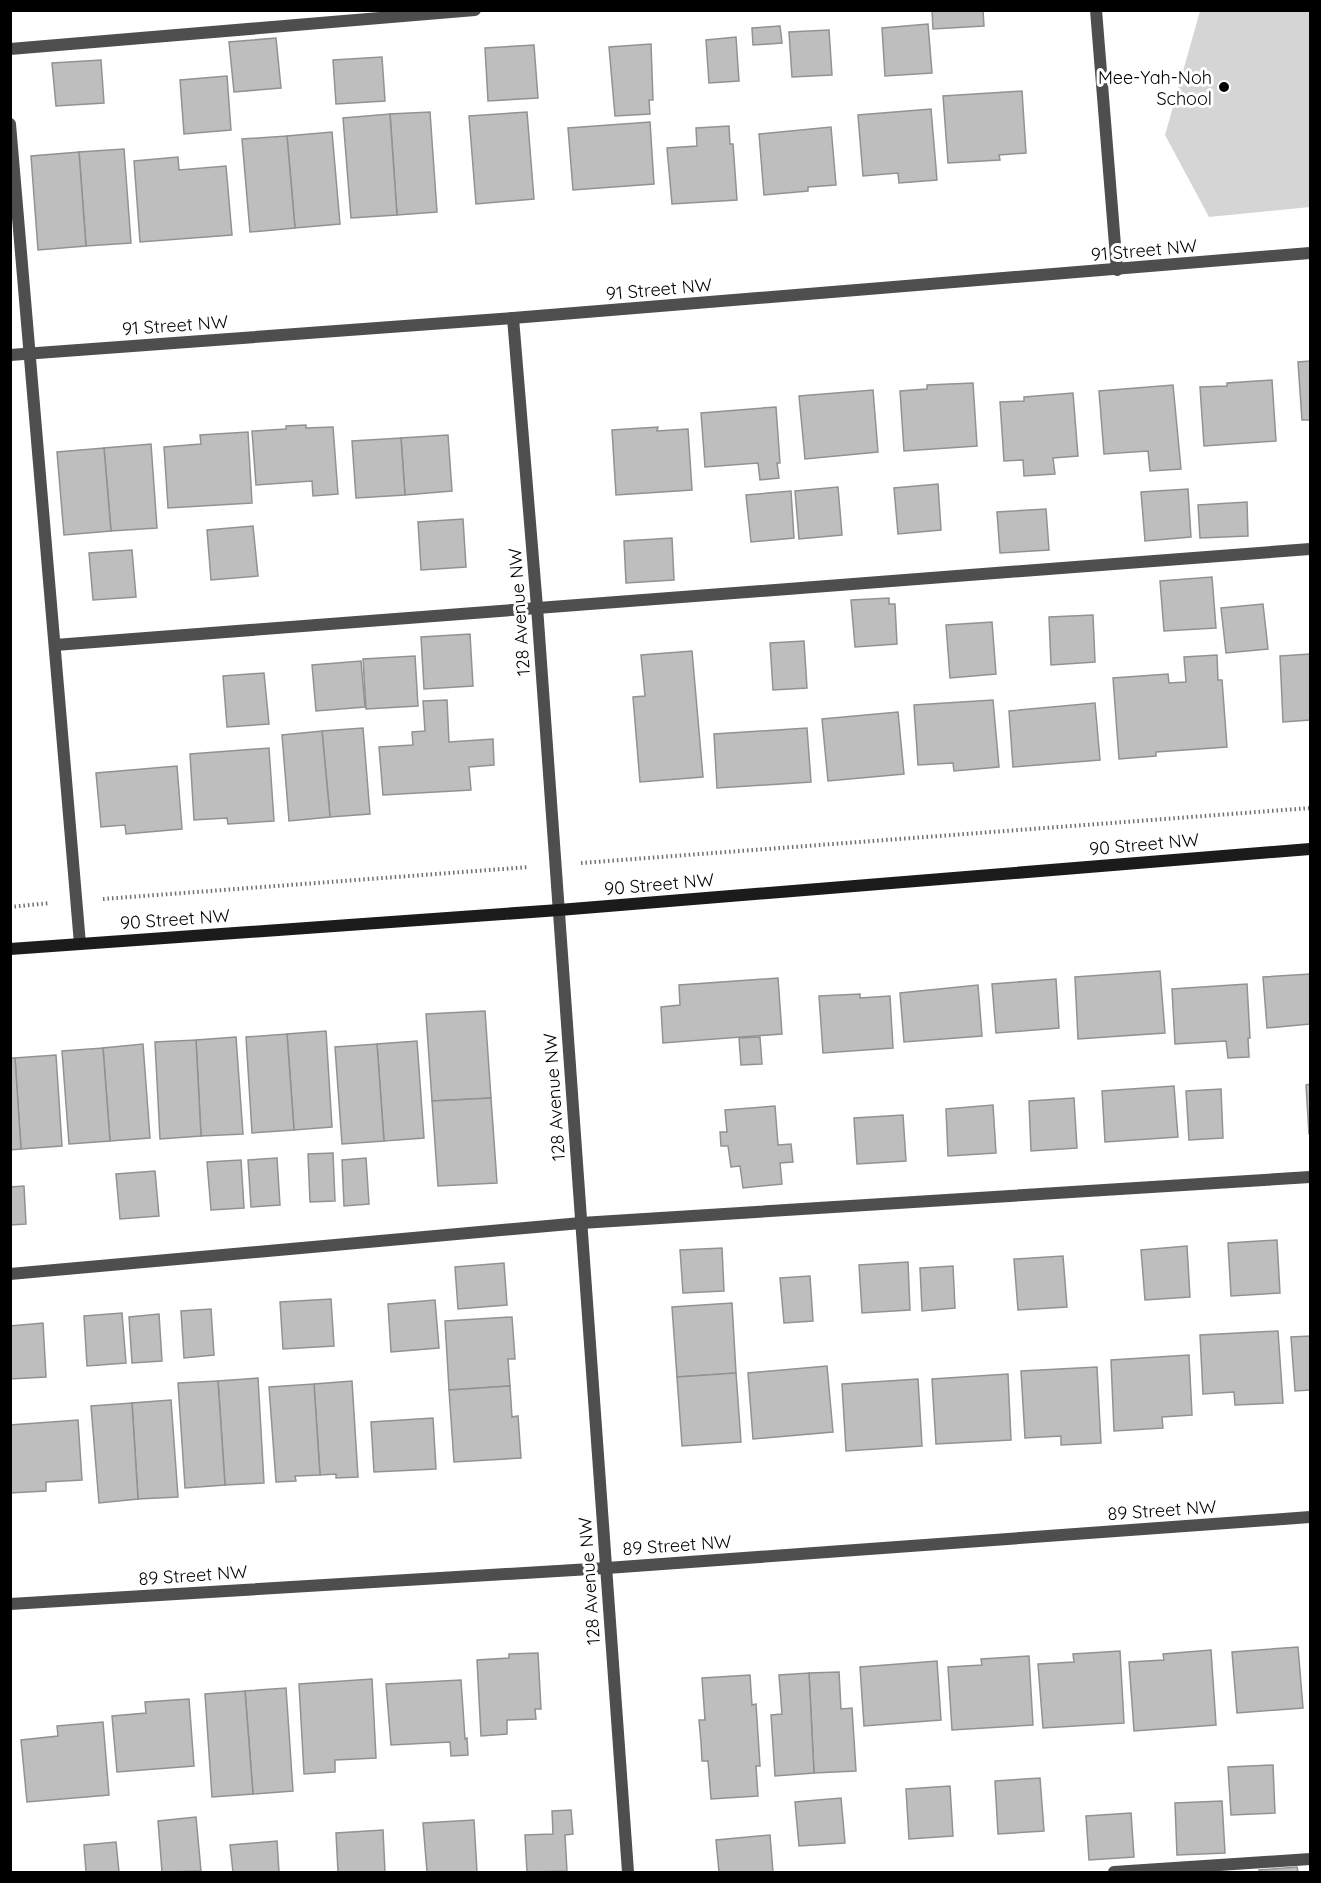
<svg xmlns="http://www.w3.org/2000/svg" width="1321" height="1883" font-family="Quicksand,sans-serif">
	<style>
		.green { fill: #d5d5d5 }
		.building { fill: #bebebe; stroke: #929292; stroke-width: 1.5 }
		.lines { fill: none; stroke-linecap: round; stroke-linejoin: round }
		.path { stroke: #707070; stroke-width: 4; stroke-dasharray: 1.5 3; stroke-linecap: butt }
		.lane { stroke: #4e4e4e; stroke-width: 12 }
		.street { stroke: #4e4e4e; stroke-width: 12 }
		.secondary { stroke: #1b1b1b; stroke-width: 12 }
		.poi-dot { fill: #000; stroke: #fff; stroke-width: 2 }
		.labels { text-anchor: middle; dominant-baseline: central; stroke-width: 6; stroke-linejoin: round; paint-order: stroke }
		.poi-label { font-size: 18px; fill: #000; stroke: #fff; text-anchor: end }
		.street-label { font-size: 18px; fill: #000; stroke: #fff }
	</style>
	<rect width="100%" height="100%" fill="#fff"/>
	<polygon class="green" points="1200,11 1310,11 1310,207 1209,217 1165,135"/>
	<g class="building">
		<polygon points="932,10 983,10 984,26 933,29"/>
		<polygon points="928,24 932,73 885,76 882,28"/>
		<polygon points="780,26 782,43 753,45 752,28"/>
		<polygon points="829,30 832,75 792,77 789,32"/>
		<polygon points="736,37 739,81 709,83 706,40"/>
		<polygon points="276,38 281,88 234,92 229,42"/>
		<polygon points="651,44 653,100 649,100 650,114 615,116 609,47"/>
		<polygon points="534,45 538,98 488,101 485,48"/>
		<polygon points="382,57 385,101 336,104 333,60"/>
		<polygon points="101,60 104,103 56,106 52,63"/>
		<polygon points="227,76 231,130 184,134 180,80"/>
		<polygon points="1022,91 1026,153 999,155 1000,160 948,163 943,96"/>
		<polygon points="931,109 937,180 899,183 898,173 863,176 858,115"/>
		<polygon points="430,112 437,212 397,215 390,114"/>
		<polygon points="527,112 534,199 476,204 469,116"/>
		<polygon points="390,114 397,215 351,218 343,118"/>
		<polygon points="650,122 654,184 573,190 568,128"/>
		<polygon points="729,126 730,144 733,144 737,200 672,204 667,148 697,146 696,128"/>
		<polygon points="831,127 836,185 808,187 808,191 764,195 759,134"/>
		<polygon points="332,132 340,224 295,228 287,136"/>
		<polygon points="287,136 295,228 250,232 242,139"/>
		<polygon points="124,149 131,243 86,246 79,152"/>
		<polygon points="79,152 86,246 38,250 31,156"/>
		<polygon points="178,157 179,170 226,166 232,235 140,242 134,161"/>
		<polygon points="1310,361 1310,420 1302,420 1298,362"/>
		<polygon points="1272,380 1276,441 1204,446 1200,387 1227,386 1227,383"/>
		<polygon points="973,383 977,446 904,451 900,391 927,389 927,385"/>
		<polygon points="1173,385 1181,469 1150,471 1148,451 1104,454 1099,391"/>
		<polygon points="873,390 878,452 805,459 799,396"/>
		<polygon points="1073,393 1078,456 1053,458 1055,474 1024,476 1023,460 1004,461 1000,402 1024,401 1024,397"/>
		<polygon points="776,407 780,463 777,463 779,478 760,480 758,463 705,467 701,413"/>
		<polygon points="306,425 306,428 333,427 338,494 313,496 312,481 256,485 252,431 286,429 286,426"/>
		<polygon points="658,427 657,431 688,429 692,490 616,495 612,430"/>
		<polygon points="248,432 252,503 168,508 164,447 201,444 200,435"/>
		<polygon points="448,435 452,491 405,495 401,438"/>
		<polygon points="401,438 405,495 356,498 352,441"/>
		<polygon points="151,444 157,528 111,531 104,448"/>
		<polygon points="104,448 111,531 64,535 57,452"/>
		<polygon points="938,484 941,530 898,534 894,488"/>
		<polygon points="838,487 842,535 799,539 795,491"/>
		<polygon points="1188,489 1191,537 1145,541 1141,492"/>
		<polygon points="791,491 794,538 751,542 746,495"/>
		<polygon points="1247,502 1248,536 1200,538 1198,505"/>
		<polygon points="1046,509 1049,550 1000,553 997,512"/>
		<polygon points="463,519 466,567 421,570 418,522"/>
		<polygon points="253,526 258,576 211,580 207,530"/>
		<polygon points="672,538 674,580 626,583 624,541"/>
		<polygon points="132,550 136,597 93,600 89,553"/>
		<polygon points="1212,577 1216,628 1164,631 1160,581"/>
		<polygon points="889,598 889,604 895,604 897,644 855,647 851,600"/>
		<polygon points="1263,604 1268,649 1226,653 1221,608"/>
		<polygon points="1093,615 1095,662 1051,665 1049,617"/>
		<polygon points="992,622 996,674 950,678 946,625"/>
		<polygon points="470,634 473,686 424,689 421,637"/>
		<polygon points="804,641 807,688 773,690 770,643"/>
		<polygon points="692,651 703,777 640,782 633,697 645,696 641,655"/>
		<polygon points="1310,654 1310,720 1283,722 1280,656"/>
		<polygon points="1217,655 1218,680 1222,680 1227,747 1156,752 1156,756 1119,759 1113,678 1168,674 1169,683 1186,682 1184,657"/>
		<polygon points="415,656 418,706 366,709 363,659"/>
		<polygon points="361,661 365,707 316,711 312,665"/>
		<polygon points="264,673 269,724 227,727 223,676"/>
		<polygon points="447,700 449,742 493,739 494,765 469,767 471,790 383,795 379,747 413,745 412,732 425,731 423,701"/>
		<polygon points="993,700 999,767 954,771 953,763 918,765 914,705"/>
		<polygon points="1095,703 1100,760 1013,767 1009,711"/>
		<polygon points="898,712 904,774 828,781 822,719"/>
		<polygon points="363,728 370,814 330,817 322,731"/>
		<polygon points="807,728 811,782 717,788 714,734"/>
		<polygon points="322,731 330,817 289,821 282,735"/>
		<polygon points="269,748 274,821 228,824 227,818 194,820 190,754"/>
		<polygon points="177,766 182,829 126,834 125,825 101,827 96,773"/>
		<polygon points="1160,971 1165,1033 1078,1039 1075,977"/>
		<polygon points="1310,974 1310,1024 1267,1028 1263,977"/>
		<polygon points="778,978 782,1034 663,1043 661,1007 680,1005 679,985"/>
		<polygon points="1056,979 1059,1028 996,1033 992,984"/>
		<polygon points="1247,984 1250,1038 1248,1038 1249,1057 1228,1058 1226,1041 1175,1044 1172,989"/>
		<polygon points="978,985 982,1036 904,1042 900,993"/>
		<polygon points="860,994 860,998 890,996 893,1048 823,1053 819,996"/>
		<polygon points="485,1011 491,1098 432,1101 426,1014"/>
		<polygon points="326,1031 332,1127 294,1130 287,1034"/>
		<polygon points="287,1034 294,1130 252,1133 246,1037"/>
		<polygon points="236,1037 243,1134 201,1136 196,1040"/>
		<polygon points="760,1037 762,1064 741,1065 739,1038"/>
		<polygon points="196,1040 201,1136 160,1139 155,1042"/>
		<polygon points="417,1041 424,1138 384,1141 377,1044"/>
		<polygon points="143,1044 150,1138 110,1141 103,1048"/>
		<polygon points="377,1044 384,1141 342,1144 335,1047"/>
		<polygon points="103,1048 110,1141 69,1144 62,1051"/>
		<polygon points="56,1055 62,1146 21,1149 15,1058"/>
		<polygon points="10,1058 15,1058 21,1149 10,1150"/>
		<polygon points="1310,1084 1310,1134 1309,1134 1306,1085"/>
		<polygon points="1174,1086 1178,1137 1105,1142 1102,1091"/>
		<polygon points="1221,1089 1223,1138 1189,1140 1186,1091"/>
		<polygon points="491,1098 497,1183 438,1186 432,1101"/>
		<polygon points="1074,1098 1077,1148 1031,1151 1029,1101"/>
		<polygon points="993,1105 996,1153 948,1156 946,1109"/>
		<polygon points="775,1106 778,1145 791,1144 793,1162 780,1163 782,1184 743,1188 740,1166 731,1167 728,1146 721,1146 720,1132 727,1132 725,1110"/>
		<polygon points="903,1115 906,1161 857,1164 854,1118"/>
		<polygon points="333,1153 335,1201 310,1202 308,1154"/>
		<polygon points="277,1158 280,1205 251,1207 248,1160"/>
		<polygon points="366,1158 369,1204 344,1206 342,1160"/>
		<polygon points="241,1160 244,1208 211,1210 207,1162"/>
		<polygon points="155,1171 159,1216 120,1219 116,1174"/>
		<polygon points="24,1186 26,1224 10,1225 10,1187"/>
		<polygon points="1277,1240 1280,1293 1231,1296 1228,1243"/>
		<polygon points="1187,1246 1190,1297 1145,1300 1141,1250"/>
		<polygon points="722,1248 724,1291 683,1293 680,1250"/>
		<polygon points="1063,1256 1067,1307 1018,1310 1014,1259"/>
		<polygon points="908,1262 910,1310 862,1313 859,1265"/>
		<polygon points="504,1263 507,1305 458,1309 455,1267"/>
		<polygon points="953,1266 955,1308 922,1311 920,1268"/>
		<polygon points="810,1276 813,1321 784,1323 780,1278"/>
		<polygon points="331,1299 334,1346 283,1349 280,1302"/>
		<polygon points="435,1300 439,1348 391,1352 388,1304"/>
		<polygon points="732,1303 736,1373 677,1377 672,1307"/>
		<polygon points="211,1309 214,1355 184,1358 181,1311"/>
		<polygon points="122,1313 126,1363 87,1366 84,1316"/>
		<polygon points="159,1314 162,1361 132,1363 129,1317"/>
		<polygon points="512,1317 515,1359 508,1359 510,1386 449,1390 445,1321"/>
		<polygon points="43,1323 46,1377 10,1379 10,1326"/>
		<polygon points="1278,1331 1283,1403 1235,1405 1234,1392 1203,1394 1200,1335"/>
		<polygon points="1310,1336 1310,1390 1295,1391 1291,1337"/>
		<polygon points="1189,1355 1192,1415 1162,1417 1163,1428 1114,1431 1111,1360"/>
		<polygon points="827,1366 833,1432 753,1439 748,1373"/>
		<polygon points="1097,1367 1101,1443 1061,1445 1061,1436 1025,1438 1021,1371"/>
		<polygon points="736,1373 741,1442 682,1446 677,1377"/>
		<polygon points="1008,1374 1011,1440 936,1444 932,1379"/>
		<polygon points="258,1378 264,1483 225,1485 218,1381"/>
		<polygon points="918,1379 922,1446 846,1451 842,1384"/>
		<polygon points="218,1381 225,1485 185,1488 178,1383"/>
		<polygon points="352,1381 358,1477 336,1478 336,1474 320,1475 314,1384"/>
		<polygon points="314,1384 320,1475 295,1476 296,1481 276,1482 269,1387"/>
		<polygon points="510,1386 512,1417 518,1416 521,1458 454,1462 449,1390"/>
		<polygon points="171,1400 178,1497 138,1499 132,1403"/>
		<polygon points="132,1403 138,1499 99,1503 91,1406"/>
		<polygon points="433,1418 436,1469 374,1472 371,1422"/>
		<polygon points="78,1420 82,1480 46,1482 46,1491 10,1493 10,1425"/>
		<polygon points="1298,1647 1303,1708 1237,1713 1232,1652"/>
		<polygon points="1211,1650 1216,1725 1134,1731 1129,1662 1164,1660 1163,1654"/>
		<polygon points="1120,1651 1124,1723 1043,1728 1038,1664 1074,1662 1073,1654"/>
		<polygon points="538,1653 541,1709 535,1709 536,1719 507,1720 507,1734 481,1736 477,1660 509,1658 509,1654"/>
		<polygon points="1029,1656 1033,1725 952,1730 948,1667 982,1665 981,1659"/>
		<polygon points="937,1661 941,1720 864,1726 860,1667"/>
		<polygon points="839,1672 841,1709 852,1708 856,1771 814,1773 809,1673"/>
		<polygon points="809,1673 814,1773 775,1776 771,1715 782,1714 779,1675"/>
		<polygon points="750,1675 752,1705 756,1704 760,1766 756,1766 758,1796 711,1799 708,1761 702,1761 701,1742 699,1720 705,1720 702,1678"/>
		<polygon points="372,1679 376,1758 335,1760 335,1772 304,1774 299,1684"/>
		<polygon points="461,1680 465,1739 467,1738 468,1755 451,1756 450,1742 391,1745 386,1684"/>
		<polygon points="286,1688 293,1791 253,1794 245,1691"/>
		<polygon points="245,1691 253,1794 212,1797 205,1694"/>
		<polygon points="189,1699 194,1766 117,1772 112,1716 146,1713 145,1702"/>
		<polygon points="103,1722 109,1795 27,1802 21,1740 58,1736 57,1726"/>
		<polygon points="1273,1765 1275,1813 1231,1815 1228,1767"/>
		<polygon points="1040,1778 1044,1831 998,1834 995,1781"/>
		<polygon points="950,1786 953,1836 909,1839 906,1789"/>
		<polygon points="841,1798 845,1843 799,1846 795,1802"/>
		<polygon points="1222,1801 1225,1853 1177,1855 1175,1803"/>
		<polygon points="571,1810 573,1834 565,1835 567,1871 527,1872 525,1835 553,1834 552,1811"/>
		<polygon points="1131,1813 1134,1857 1089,1860 1086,1816"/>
		<polygon points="196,1817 201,1871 162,1872 158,1821"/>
		<polygon points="474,1820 477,1872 427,1872 423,1823"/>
		<polygon points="383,1830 385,1872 338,1872 336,1833"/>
		<polygon points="770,1835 773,1872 719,1872 716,1840"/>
		<polygon points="277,1841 279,1872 233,1872 230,1845"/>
		<polygon points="116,1842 119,1872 86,1872 84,1845"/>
		<polygon points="1297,1867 1298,1872 1260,1872 1259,1870"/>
	</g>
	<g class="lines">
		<g class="path">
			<polyline points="581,863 1310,808"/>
			<polyline points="103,899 529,867"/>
			<polyline points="10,907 50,903"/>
		</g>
		<g class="lane">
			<polyline points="10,49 475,10"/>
			<polyline points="10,124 80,944"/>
			<polyline points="55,645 1310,549"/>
			<polyline points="10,1274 581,1223 1310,1177"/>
			<polyline points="1114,1872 1310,1859"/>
		</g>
		<g class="street">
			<polyline points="1096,10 1117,270"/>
			<polyline points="513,318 537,607 628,1872"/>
			<polyline points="10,355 513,318 1310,253"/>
			<polyline points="10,1604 607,1568 1310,1517"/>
		</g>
		<polyline class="secondary" points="10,949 559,910 1310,849"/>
	</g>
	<circle class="poi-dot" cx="1224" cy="87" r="6"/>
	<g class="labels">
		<g class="poi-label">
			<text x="1212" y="77">Mee-Yah-Noh<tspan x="1212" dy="21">School</tspan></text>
		</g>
		<g class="street-label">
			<text transform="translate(1144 250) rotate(-5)">91 Street NW</text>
			<text transform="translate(659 289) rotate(-5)">91 Street NW</text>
			<text transform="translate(175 325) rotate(-4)">91 Street NW</text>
			<text transform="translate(519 612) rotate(-94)">128 Avenue NW</text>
			<text transform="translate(1144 844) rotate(-5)">90 Street NW</text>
			<text transform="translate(659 884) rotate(-5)">90 Street NW</text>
			<text transform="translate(175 919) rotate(-4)">90 Street NW</text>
			<text transform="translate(554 1097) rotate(-94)">128 Avenue NW</text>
			<text transform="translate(1162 1510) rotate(-4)">89 Street NW</text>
			<text transform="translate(677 1545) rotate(-4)">89 Street NW</text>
			<text transform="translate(193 1575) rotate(-4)">89 Street NW</text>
			<text transform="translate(589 1581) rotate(-94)">128 Avenue NW</text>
		</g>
	</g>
	<rect width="1321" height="1883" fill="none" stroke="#000000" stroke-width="24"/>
</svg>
